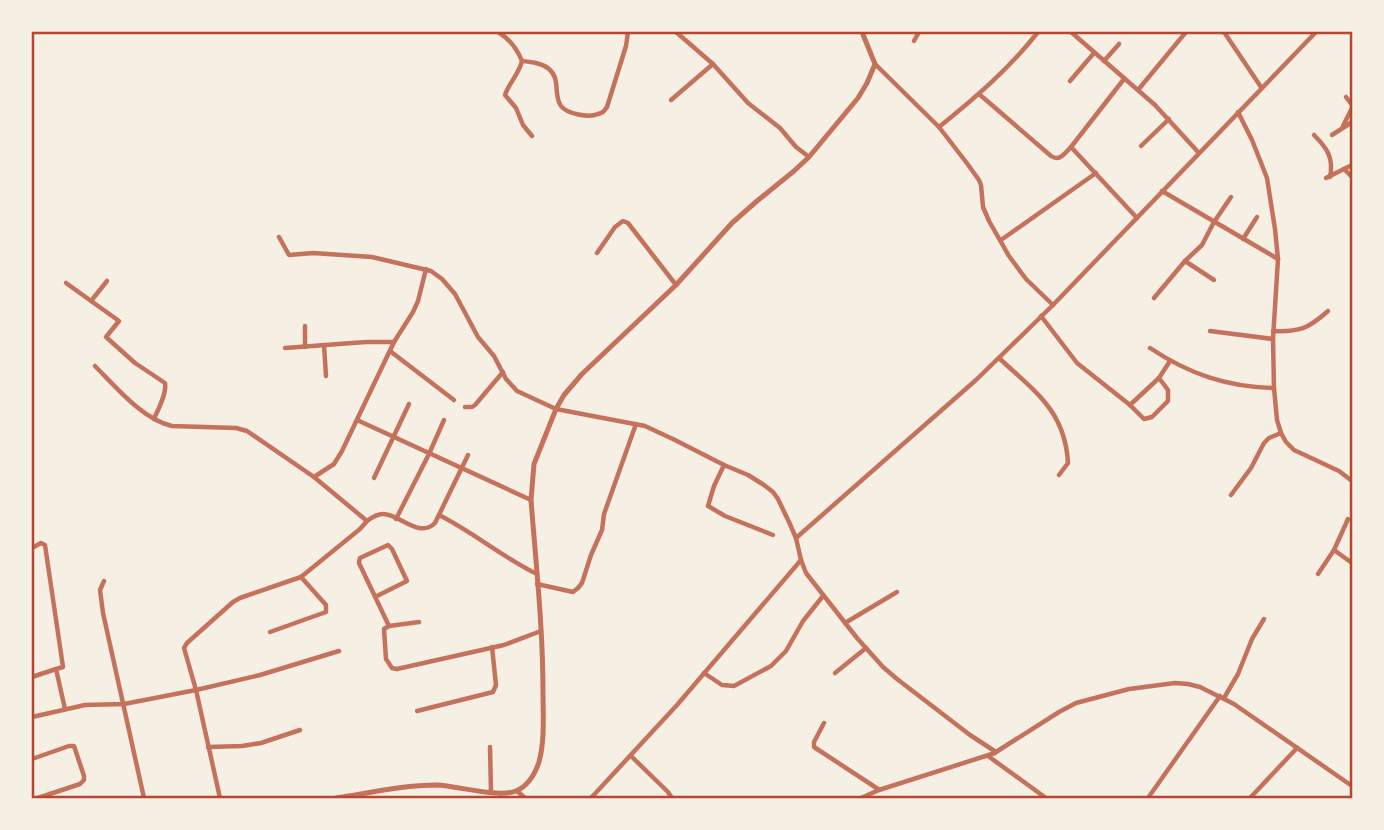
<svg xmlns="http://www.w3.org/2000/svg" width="1384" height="830" font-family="Overpass,sans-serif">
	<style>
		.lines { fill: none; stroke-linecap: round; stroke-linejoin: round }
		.minor { stroke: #c5725c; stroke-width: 4.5 }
		.tertiary { stroke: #c5725c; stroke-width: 5 }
		.neatline { fill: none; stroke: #b5482f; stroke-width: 2.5 }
	</style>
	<rect width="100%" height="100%" fill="#f6efe4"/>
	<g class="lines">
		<g class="minor">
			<path d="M498,32C510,39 517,49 522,61C519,74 509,83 505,95L516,108L523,125L532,136"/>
			<polyline points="676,32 713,64 748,103 780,128 796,147 809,157"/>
			<polyline points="1071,32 1155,105 1198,152"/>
			<polyline points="1224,32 1261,87"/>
			<polyline points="914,41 919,32"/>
			<path d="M522,61C531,62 542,63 549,69C561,79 553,95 561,106C567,114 589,118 598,114C604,112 603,112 607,107L626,46L628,32"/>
			<polyline points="1104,61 1119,44"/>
			<polyline points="875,64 939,127 966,162 979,180 981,185 983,207 989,221 1009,256 1026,279 1053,305"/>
			<polyline points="1070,81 1094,53"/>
			<polyline points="1138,90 1186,32"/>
			<path d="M979,94L1051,156C1060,162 1065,153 1071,147L1124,79"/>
			<polyline points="1346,97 1352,105"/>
			<polyline points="671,100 713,64"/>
			<polyline points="1238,112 1252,140 1267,178 1275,229 1278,259 1273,339 1274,388 1277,420 1281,433 1286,442 1294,450 1339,471 1352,481"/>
			<polyline points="1343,126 1352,108"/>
			<path d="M939,127C975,98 1010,68 1038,32"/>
			<path d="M1314,135C1327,148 1334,158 1330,177"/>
			<polyline points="1332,135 1352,122"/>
			<polyline points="1141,146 1169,119"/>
			<polyline points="1071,147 1137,218"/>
			<polyline points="1344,169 1352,177"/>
			<polyline points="1326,178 1352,165"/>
			<polyline points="1162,191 1278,259"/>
			<polyline points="279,237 289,255 313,253 372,257 431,271 442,279 455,294 478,337 494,356 506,379 517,391 556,409 645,426 675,440 724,465 748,475 764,485 773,492 778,499 789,522 796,538 801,560 806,573 857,638 883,667 897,679 970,735 996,752 1059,712 1076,703 1129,689 1175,683 1188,684 1200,687 1234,704 1352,786"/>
			<polyline points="1243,239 1257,217"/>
			<polyline points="1001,240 1096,173"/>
			<polyline points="597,253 615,227 623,221 628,223 676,285"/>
			<polyline points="1185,261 1214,280"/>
			<path d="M66,283L119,321L106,337L135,363L165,383C167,394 158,409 154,419"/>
			<polyline points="1154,298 1185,261 1202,245 1214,222 1231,197"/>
			<polyline points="91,301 107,281"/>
			<polyline points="1041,316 1077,363 1130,405 1144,419 1152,417 1168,401 1168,390 1159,378"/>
			<polyline points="305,326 305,347"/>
			<polyline points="1210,331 1273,339"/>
			<path d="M1273,331C1299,332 1308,329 1328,311"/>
			<polyline points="324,345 326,376"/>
			<polyline points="285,348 366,342 394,342"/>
			<path d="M1150,348C1189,374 1227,387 1274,388"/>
			<polyline points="390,351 454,400"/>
			<path d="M999,358C1034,391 1065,410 1068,463L1059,475"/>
			<path d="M95,366C115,386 143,420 172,426L236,428L247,431L314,477L367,521L360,529L301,577"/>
			<polyline points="1130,405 1159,378 1170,361"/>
			<polyline points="465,407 472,407 475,405 503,372"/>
			<polyline points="357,420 531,500"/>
			<polyline points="724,465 714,486 708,506 725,516 773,535"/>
			<polyline points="314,477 334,464 342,451 394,342 413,312 418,301 426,269"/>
			<polyline points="374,478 409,404"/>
			<polyline points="1231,495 1251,468 1264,443 1269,438 1281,433"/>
			<path d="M439,515C473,532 502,557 537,574"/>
			<polyline points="396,519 429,454 444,420"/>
			<polyline points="1348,519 1334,550 1352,563"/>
			<path d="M367,521C371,518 377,514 383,514C400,514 419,539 435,523L468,455"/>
			<polyline points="796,538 976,380 1053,305 1316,32"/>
			<polyline points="32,548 41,543 45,545 63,667 56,669 65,709"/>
			<polyline points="1318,574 1334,550"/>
			<polyline points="104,581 100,590 103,613 144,798"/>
			<polyline points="537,584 573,592 578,588 582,583 591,555 602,530 604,514 636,424"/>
			<polyline points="375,597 407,581 392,549 388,545 360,558 359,562 359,563 389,626"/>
			<polyline points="419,622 389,626 384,629 386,659 392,668 397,669 504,645 541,631"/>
			<polyline points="845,623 897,592"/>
			<polyline points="704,673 722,685 734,686 771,666 786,651 803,621 823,596"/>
			<polyline points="835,673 866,648"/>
			<polyline points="32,677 56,669"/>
			<polyline points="1224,698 1238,674 1252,639 1264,619"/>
			<polyline points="417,711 493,692 496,685 492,647"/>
			<polyline points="32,717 85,705 124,704 196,690 260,675 339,651"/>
			<polyline points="824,723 814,742 814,747 878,789"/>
			<polyline points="208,747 242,746 261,743 300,730"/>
			<polyline points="490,747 491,792"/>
			<polyline points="631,756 668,792 672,798"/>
			<polyline points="988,756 1046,798"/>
			<polyline points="32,759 69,746 74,746 84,776 84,780 80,784 38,798"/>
			<polyline points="517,791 525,798"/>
			<polyline points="220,798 196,690 184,648 187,643 233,602 240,598 301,577 326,605 326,612 270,632"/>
			<polyline points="591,798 677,705 801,560"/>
			<polyline points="861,798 879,790 995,753"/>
			<polyline points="1148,798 1220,696"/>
			<polyline points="1250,798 1297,748"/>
		</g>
		<path class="tertiary" d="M336,798C369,793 403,785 437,785C458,786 498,798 516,791C528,786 535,774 539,762C545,740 543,715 543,693C543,628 536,564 531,500L534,464L556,409L564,395L582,374L676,285L732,223L757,201L794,171L809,157L858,98L867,83L875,64L862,32"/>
	</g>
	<rect width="1384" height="830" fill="none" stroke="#f6efe4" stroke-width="66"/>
	<rect x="33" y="33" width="1318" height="764" class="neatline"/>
</svg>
